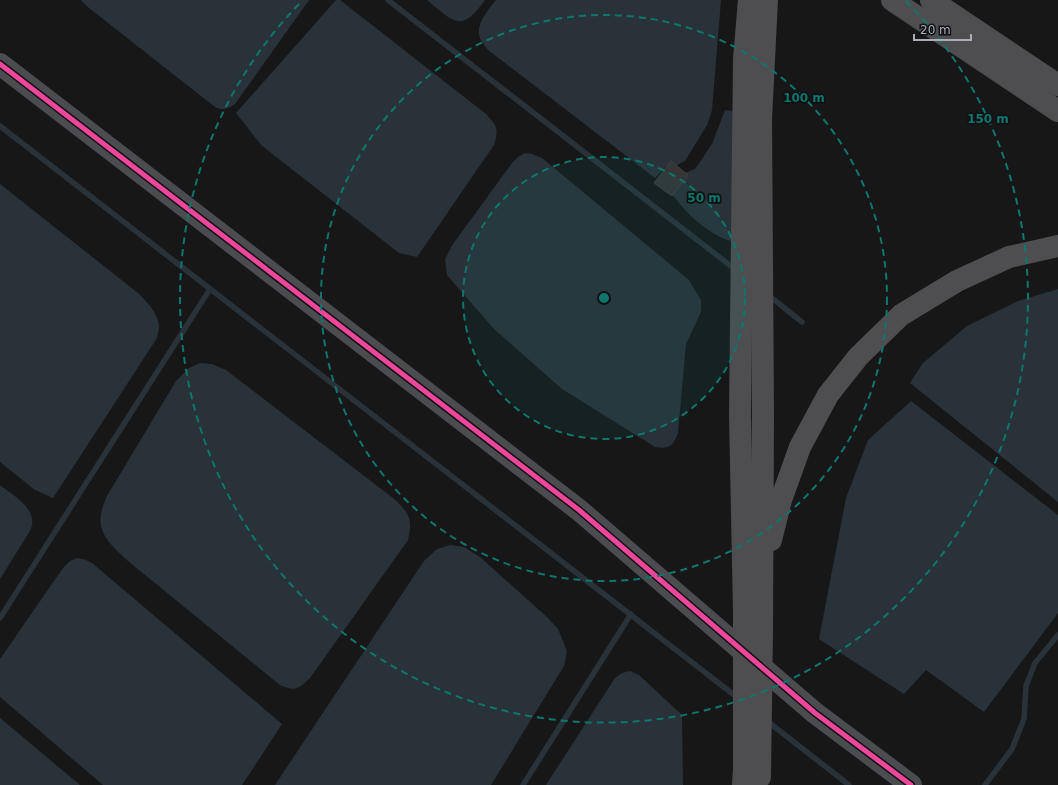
<svg xmlns="http://www.w3.org/2000/svg" width="1058" height="785" font-family="'DejaVu Sans',sans-serif">
	<style>
		.water { fill: #2a3239 }
		.lines { fill: none; stroke-linecap: round; stroke-linejoin: round }
		.stream { stroke: #2a3239; stroke-width: 5.5 }
		.building { fill: #353536; stroke: #3f4043 }
		.minor { stroke: #4b4c50; stroke-width: 22 }
		.highway { stroke: #4e4e51; stroke-width: 22 }
		.highway-bridge { stroke: #4e4e51; stroke-width: 22 }
		.cycleway-casing { stroke: #111113; stroke-width: 8 }
		.cycleway { stroke: #ed469a; stroke-width: 5 }
		.ring { fill: none; stroke: #0f766e; stroke-width: 2; stroke-dasharray: 7 5 }
		.centre { fill: #0f766e; stroke: #111113; stroke-width: 2 }
		.ring-label { font-size: 12px; text-anchor: middle; font-weight: bold; fill: #0f766e; stroke: #111113; stroke-width: 3.5; stroke-linejoin: round; paint-order: stroke }
	</style>
	<rect width="100%" height="100%" fill="#171717"/>
	<g class="water">
		<path d="M81,0H309L235,104C227,109 223,111 215,107L89,8Z"/>
		<path d="M336,0H340L486,114C497,126 499,129 494,145L417,257L399,253L261,145L236,113Z"/>
		<path d="M427,0H485C461,34 454,22 427,0Z"/>
		<path d="M496,0H721L712,110L707,125L685,161L677,165H667L655,178L488,50C486,47 483,44 481,40C473,27 488,10 496,0Z"/>
		<path d="M725,110L748,113L747,244C739,242 727,241 720,237C699,226 681,208 668,188L675,177L695,169L712,144Z"/>
		<path d="M525,153L532,154L542,158L689,280L701,300V312L686,344L678,433C673,447 669,449 655,447L562,389L494,329L447,275L445,259L453,244L512,163L518,157Z"/>
		<path d="M0,184L138,293C147,302 157,312 159,325C159,329 158,334 157,338L53,498L35,490L0,462Z"/>
		<polygon points="1058,289 1058,502 910,383 923,363 967,326 1018,301"/>
		<path d="M200,363L212,364L226,370L393,498C409,513 413,518 408,540L310,678C298,689 296,692 280,685L128,561C105,539 92,529 107,496L176,381L189,368Z"/>
		<polygon points="911,401 1058,515 1058,613 984,712 926,670 904,694 819,639 846,498 868,440"/>
		<path d="M0,485C15,497 40,510 30,531L0,579Z"/>
		<polygon points="450,545 464,547 480,557 548,618 558,629 567,651 564,666 491,785 275,785 424,561 437,549"/>
		<polygon points="77,558 84,559 92,563 282,724 242,785 103,785 0,697 0,659 63,568 70,561"/>
		<polygon points="630,671 639,675 682,715 683,785 546,785 615,678 622,673"/>
		<polygon points="0,718 80,785 0,785"/>
	</g>
	<g class="lines">
		<g class="stream">
			<polyline points="388,0 736,270"/>
			<polyline points="0,126 738,698"/>
			<polyline points="768,295 802,322"/>
			<polyline points="0,618 210,289"/>
			<polyline points="767,721 849,785"/>
			<polyline points="523,785 631,614"/>
			<polyline points="985,785 1012,749 1024,719 1026,686 1035,663 1058,635"/>
		</g>
	</g>
	<polygon class="building" points="671,161 688,175 672,196 654,183"/>
	<g class="lines">
		<polyline class="minor" points="0,64 579,510 815,713 911,785"/>
		<g class="highway">
			<polyline points="892,0 1058,111"/>
			<polyline points="931,0 1058,85"/>
			<polyline points="771,540 781,500 800,447 828,395 858,357 901,315 957,281 1009,257 1058,246"/>
			<polyline points="744,612 740,414 744,59 749,0"/>
			<polyline points="762,628 763,415 761,119 767,0"/>
			<polyline points="743,785 744,769"/>
		</g>
		<g class="highway-bridge">
			<polyline points="744,769 744,612"/>
			<polyline points="760,777 762,628"/>
		</g>
		<defs>
			<polyline id="cycleway" points="0,64 579,510 815,713 911,785"/>
		</defs>
		<use href="#cycleway" class="cycleway-casing"/>
		<use href="#cycleway" class="cycleway"/>
	</g>
	<circle cx="604" cy="298" r="141" fill="#0f766e" fill-opacity=".12"/>
	<g class="ring">
		<circle cx="604" cy="298" r="141"/>
		<circle cx="604" cy="298" r="283"/>
		<path d="M906 1A424 424 0 1 1 302 1"/>
	</g>
	<circle cx="604" cy="298" r="6" class="centre"/>
	<g class="ring-label">
		<text x="804" y="102">100 m</text>
		<text x="988" y="123">150 m</text>
		<text x="704" y="202">50 m</text>
	</g>
	<path d="M914 34v6h57v-6" fill="none" stroke="#a8adb8" stroke-width="2"/>
	<text x="920" y="34" font-size="12" fill="#a8adb8" stroke="#111113" stroke-width="3" paint-order="stroke">20 m</text>
</svg>
